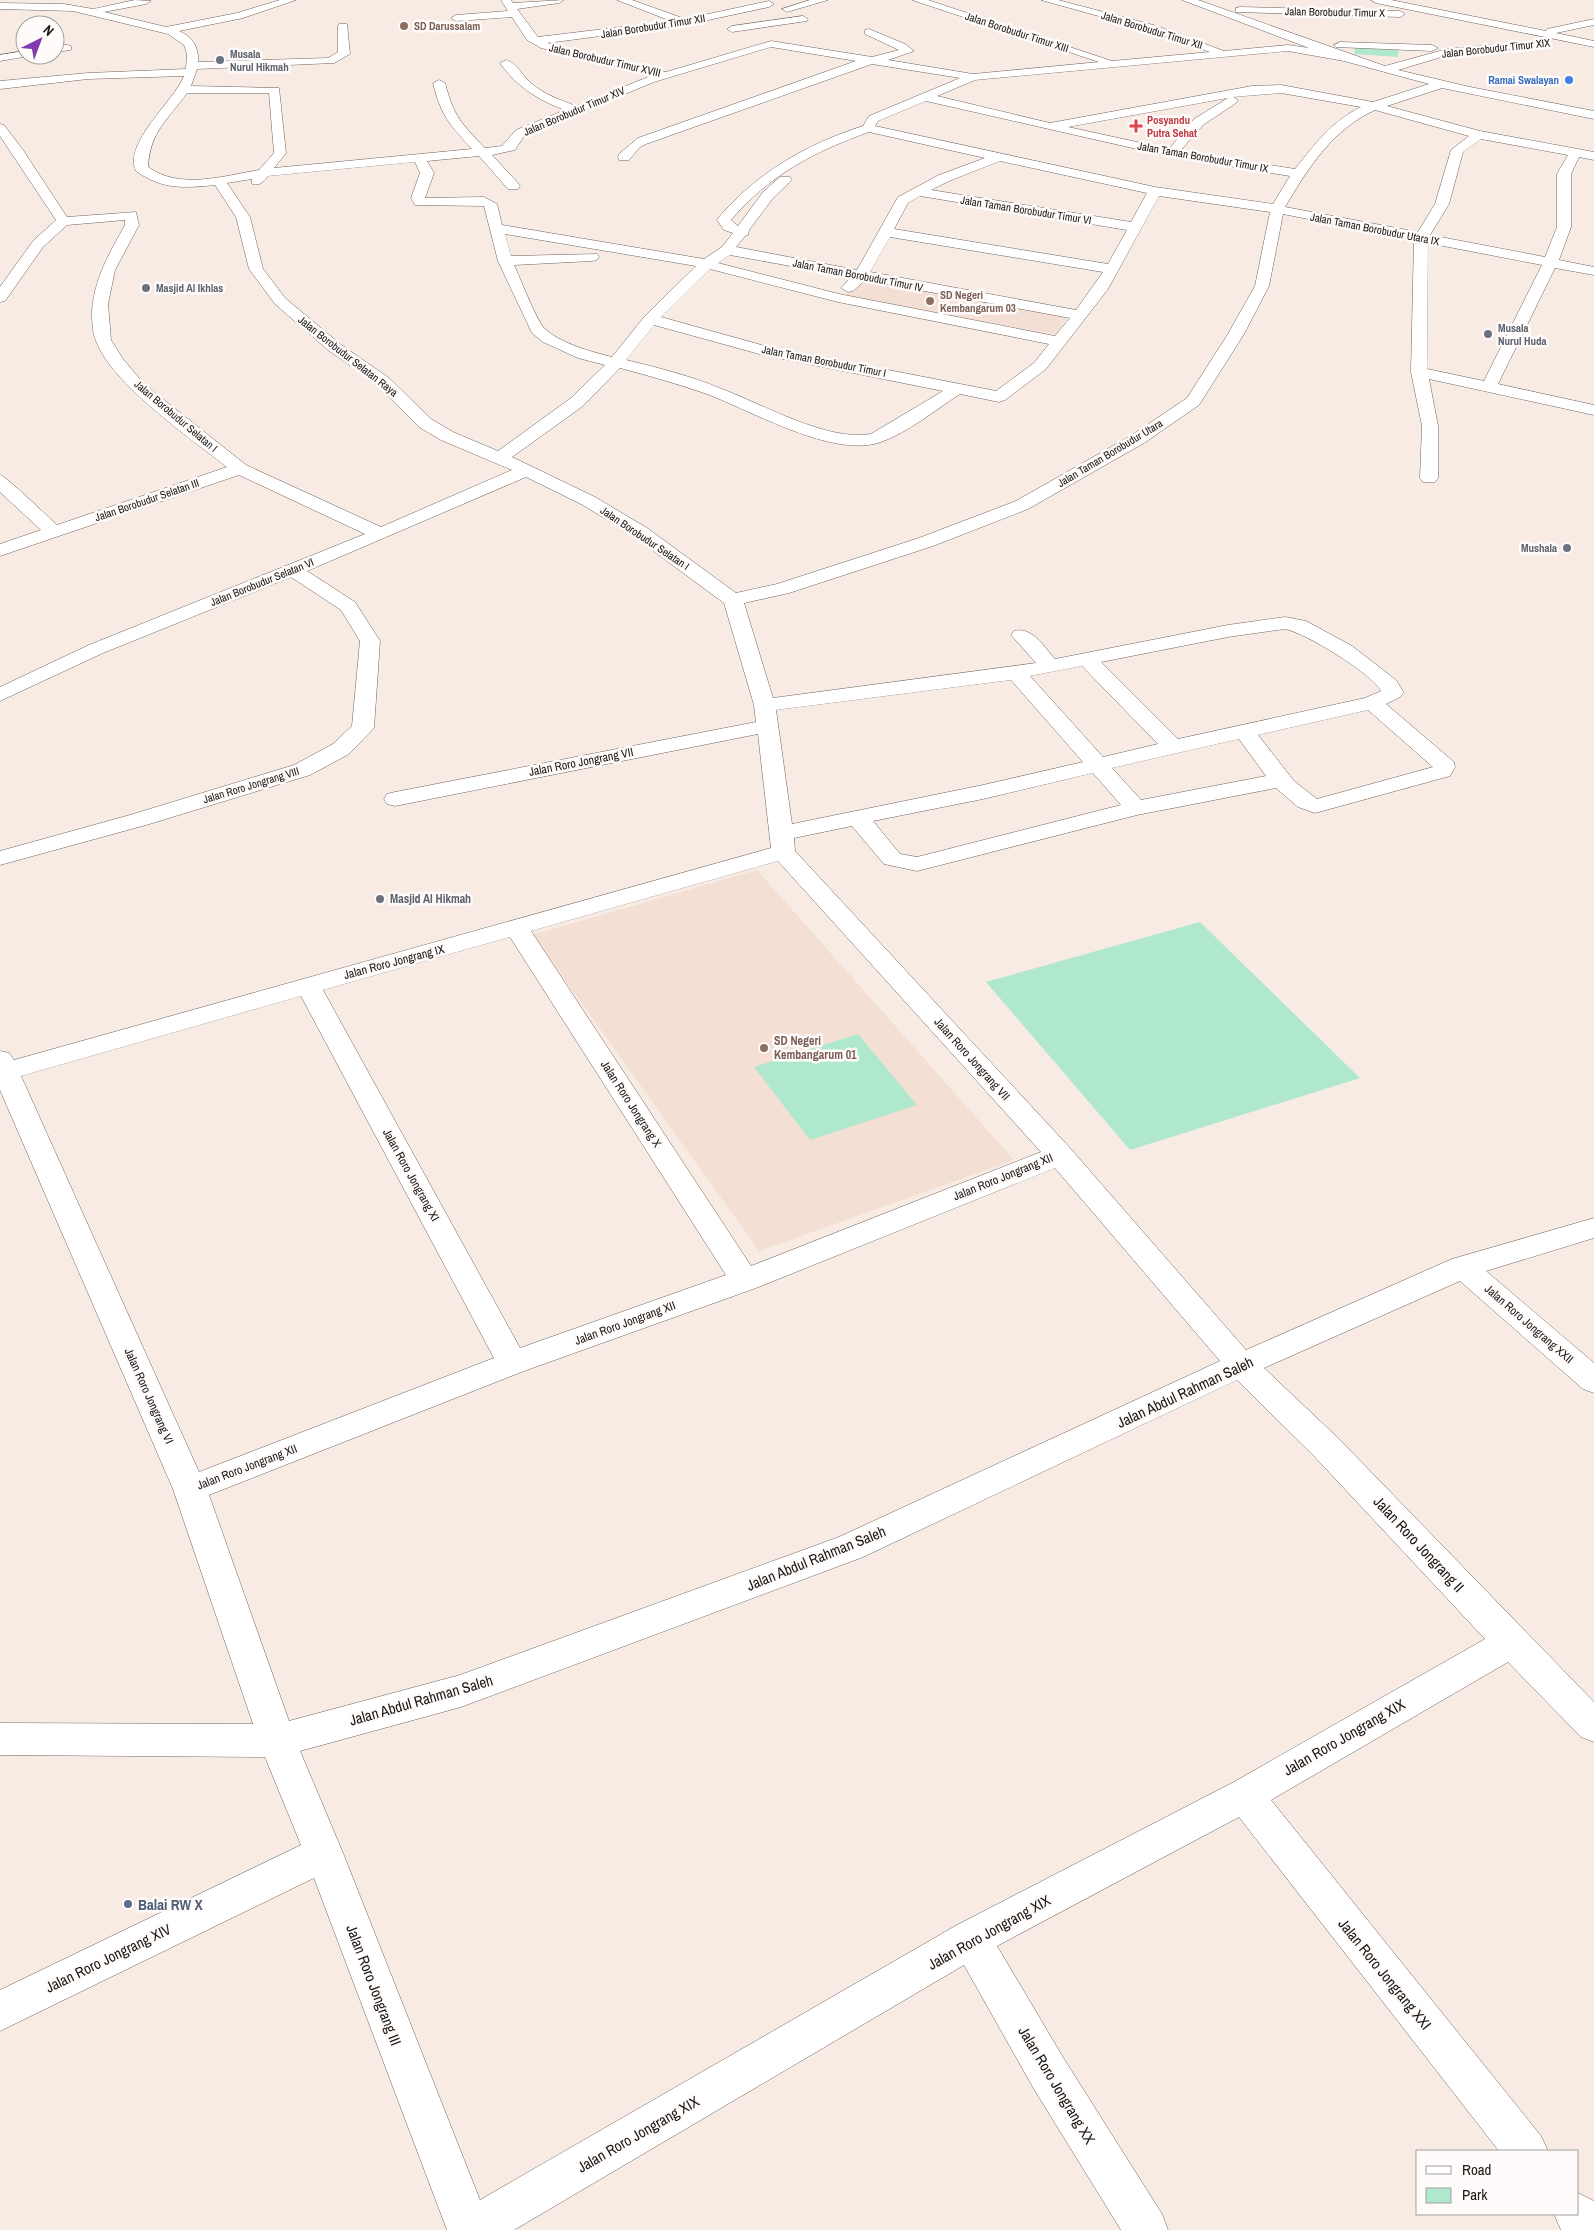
<svg xmlns="http://www.w3.org/2000/svg" width="1594" height="2230" font-family="'Archivo Narrow',sans-serif">
	<style>
		.built { fill: #f3dfd3 }
		.green { fill: #b0e8ce }
		.lines { fill: none; stroke-linecap: round; stroke-linejoin: round }
		.minor-casing { stroke: #6e635d; stroke-width: 1 }
		.minor { fill: #fff; fill-rule: evenodd }
		.education-dot { fill: #8d6e63; stroke: #fefbfa; stroke-width: 2 }
		.worship-dot { fill: #6b7280; stroke: #fefbfa; stroke-width: 2 }
		.shop-dot { fill: #3f7fe0; stroke: #fefbfa; stroke-width: 2 }
		.health-dot { fill: #e0444e; stroke: #fefbfa; stroke-width: 2 }
		.service-dot { fill: #5c6f8a; stroke: #fefbfa; stroke-width: 2 }
		.labels { text-anchor: middle; dominant-baseline: central; stroke-width: 5; stroke-linejoin: round; paint-order: stroke }
		.far-street-label { font-size: 11px; fill: #1b1714; stroke: #fefbfa }
		.far-education-label { font-size: 11px; font-weight: bold; fill: #785e54; stroke: #fefbfa; text-anchor: start }
		.far-worship-label { font-size: 11px; font-weight: bold; fill: #5b616d; stroke: #fefbfa; text-anchor: start }
		.far-shop-label { font-size: 11px; font-weight: bold; fill: #366cbe; stroke: #fefbfa; text-anchor: end }
		.far-health-label { font-size: 11px; font-weight: bold; fill: #be3a42; stroke: #fefbfa; text-anchor: start }
		.street-label { font-size: 12px; fill: #1b1714; stroke: #fefbfa }
		.worship-label { font-size: 12px; font-weight: bold; fill: #5b616d; stroke: #fefbfa; text-anchor: start }
		.education-label { font-size: 12px; font-weight: bold; fill: #785e54; stroke: #fefbfa; text-anchor: start }
		.near-street-label { font-size: 15px; fill: #1b1714; stroke: #fefbfa }
		.near-service-label { font-size: 15px; font-weight: bold; fill: #4e5e75; stroke: #fefbfa; text-anchor: start }
	</style>
	<rect width="100%" height="100%" fill="#f8ebe4"/>
	<g class="built">
		<polygon points="865,279 1068,316 1056,334 902,308 844,295"/>
		<polygon points="757,870 1014,1160 759,1251 533,935"/>
	</g>
	<g class="green">
		<polygon points="1355,47 1399,50 1398,57 1354,54"/>
		<polygon points="1200,922 1360,1078 1130,1150 986,982"/>
		<polygon points="858,1034 917,1105 810,1140 754,1067"/>
	</g>
	<g class="lines">
		<defs>
			<g id="minor">
				<path d="M135,0L151,1L146,4L104,12L166,27L237,13L280,0H296L243,18L179,31C193,37 199,47 198,62L328,58L338,52V26L339,24H347L350,54L334,63L197,69L191,86L279,88L286,153L274,168L472,149C450,125 441,116 433,83L439,80L445,83C454,117 461,123 485,148L502,146L516,130L565,110C538,100 517,87 500,63L506,60C516,62 524,78 532,84C545,95 561,100 576,106L653,75L541,48L527,40L512,17L456,21L451,18L456,15L508,11L501,0H511L513,3L564,0L559,3L517,9L538,37L671,21L617,0H632L685,19L769,1L774,4L769,7L685,25L547,43L666,72L771,41L872,57L899,50L865,34V30L869,29L905,44L914,51L888,60L973,74L1099,62L912,0H928L1112,61L1210,52L1149,30L1041,0H1058L1157,26L1224,51L1288,45L1309,48L1182,0H1198L1385,66L1447,49L1544,40L1550,43L1544,46L1448,55L1398,70L1470,87L1594,111V119L1442,88L1387,106L1480,131L1594,152V160L1579,157L1571,174V227L1559,260L1594,267V275L1555,268L1498,384L1594,405V415L1429,379L1438,426V478L1435,482H1423L1420,478L1422,426L1411,372L1414,240L1283,214L1269,286L1244,334L1199,405L1144,443L1028,509L933,546L789,593L744,603L773,698L1036,663L1011,635L1014,631C1032,626 1044,647 1055,659L1228,625L1285,617L1306,621L1352,646L1396,680L1404,693L1400,697L1386,704L1454,762L1455,767L1450,776L1315,813L1298,807L1276,788L1137,815L917,871L884,864L852,826L794,838L795,851L1070,1148L1246,1350L1452,1259L1594,1218V1238L1486,1271L1594,1363V1393L1583,1389L1460,1281L1264,1368L1338,1438L1594,1702V1742L1581,1737L1508,1662L1271,1800L1541,2136L1548,2151H1499L1239,1817L997,1946L1064,2059L1162,2214L1168,2230H1121L1034,2089L964,1965L514,2230H447L314,1878L0,2031V1990L301,1845L265,1757L0,1755V1723L253,1724L173,1489L0,1090V1051L9,1053L14,1060L771,848L758,734L395,806L387,804L384,799L387,794L395,792L756,722L754,705L724,603L633,536L583,505L526,477L307,571L355,602L380,641L374,728L349,754L310,775L146,825L0,865V851L130,815L294,765L333,744L352,726L360,641L341,610L291,577L103,653L0,701V687L89,645L365,534L239,475L0,556V544L41,530L0,492V475C6,476 48,517 57,525L227,467C190,438 112,384 96,341C92,332 91,312 93,302C97,274 111,250 125,225V220L67,225L43,247L5,301L0,302V287L33,241L56,220L0,136V124L4,125L23,150L67,217L136,212L139,225L115,270L108,304L111,340L123,359L144,384L246,465L381,527L512,470L441,440L419,427L377,384L328,350L275,304L249,269L236,217L215,185C185,188 162,190 136,171C122,144 175,100 184,76L88,79L0,89V81L88,73L186,69L187,54L184,45L168,34L73,11L0,9V3L64,4L93,9ZM771,47L856,61L638,138L619,154L618,157L619,160H629L640,147L646,144L872,64L960,78L869,116L863,126C807,144 758,172 719,217L717,220L724,230L733,233L722,247L704,259L502,225L497,204L484,197L425,198L434,173L427,161L479,156L508,189H518L520,186L518,183L492,155L515,150L524,136L654,82ZM1288,51L1344,61L1429,84L1373,102L1281,85L1252,86L1050,123L937,96L975,80ZM187,93H269L274,153L259,170C223,176 180,190 148,167C150,131 168,120 187,93ZM1281,93L1361,107C1333,120 1314,145 1295,169L1180,151L1203,125L1236,103L1238,100L1233,97ZM1228,98L1194,119L1169,149L1068,127ZM926,101L1172,157L1290,176L1273,204L1155,187L875,126L878,121ZM1375,110L1469,136L1451,150L1435,204L1418,232L1285,207C1308,168 1333,129 1375,110ZM869,132L985,158L939,175L898,197L857,270L736,247L745,236L748,235L749,230L773,198L792,180L790,177H780L763,192L738,226L731,220C768,176 815,151 869,132ZM1481,139L1568,155L1557,174V227L1545,257L1430,235L1449,204L1463,152ZM1000,161L1147,193L1131,222L931,190L949,181ZM415,162L420,173L411,198L415,205L484,206L498,261L532,333L543,342L578,358L605,365L571,398L498,451L453,432L431,419L389,378L340,344L285,298L263,269L250,217L227,183L252,179V184C260,186 263,182 268,176ZM920,196L1127,230L1108,264L894,229L908,203ZM1159,196L1270,212L1255,286L1228,334L1187,398L1132,435L1016,501L919,538L777,584L736,593L647,528L595,497L512,457L583,406L620,368C650,376 678,384 707,394C752,411 834,459 881,442C909,432 935,410 960,394L999,402L1005,400L1046,369L1108,289ZM505,234L696,266L645,316L612,357C592,352 559,343 544,328C536,319 520,278 514,265L592,261L597,260L599,257L597,254L511,256ZM890,237L1103,272L1076,310L870,272ZM1428,243L1542,265L1484,381L1427,369ZM730,255L851,277L841,288L848,292L853,291L865,280L1070,318L1055,336L839,294L718,263ZM710,269L838,302L1049,344L1034,363L996,391L765,346L661,317ZM654,325L763,355L943,391L871,434C828,442 762,404 722,389C691,376 659,368 626,360ZM1285,629C1304,632 1373,674 1381,691L1365,698L1178,739L1101,662L1228,637ZM1082,666L1158,744L1103,757L1030,676ZM1011,680L1083,762L983,785L792,824L776,710ZM1368,710L1433,767L1317,799L1294,781L1258,735ZM1239,739L1266,776L1141,800L1112,768ZM1093,773L1121,805L917,857L900,854L873,821L983,799ZM778,861L1041,1152L751,1266L531,931ZM510,937L726,1275L520,1348L323,990ZM301,996L494,1358L199,1472L21,1076ZM1055,1168L1220,1361L839,1537L460,1675L289,1721L209,1495L524,1371L756,1288ZM1237,1380L1314,1456L1485,1639L1232,1783L957,1925L480,2200L343,1853L300,1751L461,1707L863,1557Z"/>
				<polygon points="810,0 828,0 787,12 782,9"/>
				<polygon points="1371,0 1391,0 1546,31 1547,29 1594,19 1594,25 1556,33 1594,41 1594,47 1376,3"/>
				<polygon points="1240,7 1400,11 1405,14 1400,17 1236,12 1236,8"/>
				<polygon points="803,16 808,19 807,21 732,32 727,29 732,26"/>
				<polygon points="1340,42 1432,45 1438,48 1432,51 1336,47 1334,45"/>
				<polygon points="67,45 71,46 71,50 55,52 55,46"/>
				<polygon points="25,51 25,55 29,56 0,61 0,55"/>
				<polygon points="1578,2193 1594,2201 1594,2230 1561,2230 1554,2214 1578,2214"/>
			</g>
		</defs>
		<use href="#minor" class="minor-casing"/>
		<use href="#minor" class="minor"/>
	</g>
	<g class="education-dot">
		<circle cx="404" cy="26" r="5"/>
		<circle cx="930" cy="301" r="5"/>
		<circle cx="764" cy="1048" r="5"/>
	</g>
	<g class="worship-dot">
		<circle cx="220" cy="60" r="5"/>
		<circle cx="146" cy="288" r="5"/>
		<circle cx="1488" cy="334" r="5"/>
		<circle cx="1567" cy="548" r="5"/>
		<circle cx="380" cy="899" r="5"/>
	</g>
	<circle class="shop-dot" cx="1569" cy="80" r="5"/>
	<path class="health-dot" d="M1133.5 118.5h5v5h5v5h-5v5h-5v-5h-5v-5h5z"/>
	<circle class="service-dot" cx="128" cy="1904" r="5"/>
	<g class="labels">
		<g class="far-street-label">
			<text transform="translate(1335 12) rotate(1)">Jalan Borobudur Timur X</text>
			<text transform="translate(653 26) rotate(-9)">Jalan Borobudur Timur XII</text>
			<text transform="translate(1152 30) rotate(17)">Jalan Borobudur Timur XII</text>
			<text transform="translate(1017 32) rotate(18)">Jalan Borobudur Timur XIII</text>
			<text transform="translate(1496 48) rotate(-6)">Jalan Borobudur Timur XIX</text>
			<text transform="translate(605 60) rotate(13)">Jalan Borobudur Timur XVIII</text>
			<text transform="translate(574 111) rotate(-23)">Jalan Borobudur Timur XIV</text>
			<text transform="translate(1203 157) rotate(10)">Jalan Taman Borobudur Timur IX</text>
			<text transform="translate(1026 210) rotate(9)">Jalan Taman Borobudur Timur VI</text>
			<text transform="translate(1375 229) rotate(11)">Jalan Taman Borobudur Utara IX</text>
			<text transform="translate(858 275) rotate(11)">Jalan Taman Borobudur Timur IV</text>
			<text transform="translate(348 356) rotate(38)">Jalan Borobudur Selatan Raya</text>
			<text transform="translate(824 361) rotate(11)">Jalan Taman Borobudur Timur I</text>
			<text transform="translate(176 416) rotate(40)">Jalan Borobudur Selatan I</text>
			<text transform="translate(1110 453) rotate(-31)">Jalan Taman Borobudur Utara</text>
			<text transform="translate(147 500) rotate(-19)">Jalan Borobudur Selatan III</text>
			<text transform="translate(645 538) rotate(34)">Jalan Borobudur Selatan I</text>
			<text transform="translate(262 582) rotate(-22)">Jalan Borobudur Selatan VI</text>
			<text transform="translate(251 785) rotate(-17)">Jalan Roro Jongrang VIII</text>
		</g>
		<g class="far-education-label">
			<text x="414" y="26">SD Darussalam</text>
			<text x="940" y="295">SD Negeri<tspan x="940" dy="13">Kembangarum 03</tspan></text>
		</g>
		<g class="far-worship-label">
			<text x="230" y="54">Musala<tspan x="230" dy="13">Nurul Hikmah</tspan></text>
			<text x="156" y="288">Masjid Al Ikhlas</text>
			<text x="1498" y="328">Musala<tspan x="1498" dy="13">Nurul Huda</tspan></text>
			<text x="1557" y="548" text-anchor="end">Mushala</text>
		</g>
		<g class="far-shop-label">
			<text x="1559" y="80">Ramai Swalayan</text>
		</g>
		<g class="far-health-label">
			<text x="1147" y="120">Posyandu<tspan x="1147" dy="13">Putra Sehat</tspan></text>
		</g>
		<g class="street-label">
			<text transform="translate(581 762) rotate(-11)">Jalan Roro Jongrang VII</text>
			<text transform="translate(394 962) rotate(-15)">Jalan Roro Jongrang IX</text>
			<text transform="translate(972 1059) rotate(48)">Jalan Roro Jongrang VII</text>
			<text transform="translate(631 1104) rotate(57)">Jalan Roro Jongrang X</text>
			<text transform="translate(411 1175) rotate(61)">Jalan Roro Jongrang XI</text>
			<text transform="translate(1003 1177) rotate(-22)">Jalan Roro Jongrang XII</text>
			<text transform="translate(625 1323) rotate(-20)">Jalan Roro Jongrang XII</text>
			<text transform="translate(1529 1324) rotate(41)">Jalan Roro Jongrang XXII</text>
			<text transform="translate(149 1396) rotate(66)">Jalan Roro Jongrang VI</text>
			<text transform="translate(247 1467) rotate(-21)">Jalan Roro Jongrang XII</text>
		</g>
		<g class="worship-label">
			<text x="390" y="899">Masjid Al Hikmah</text>
		</g>
		<g class="education-label">
			<text x="774" y="1041">SD Negeri<tspan x="774" dy="14">Kembangarum 01</tspan></text>
		</g>
		<g class="near-street-label">
			<text transform="translate(1185 1392) rotate(-25)">Jalan Abdul Rahman Saleh</text>
			<text transform="translate(1419 1544) rotate(47)">Jalan Roro Jongrang II</text>
			<text transform="translate(816 1558) rotate(-22)">Jalan Abdul Rahman Saleh</text>
			<text transform="translate(421 1700) rotate(-16)">Jalan Abdul Rahman Saleh</text>
			<text transform="translate(1344 1737) rotate(-30)">Jalan Roro Jongrang XIX</text>
			<text transform="translate(989 1932) rotate(-29)">Jalan Roro Jongrang XIX</text>
			<text transform="translate(108 1958) rotate(-26)">Jalan Roro Jongrang XIV</text>
			<text transform="translate(1385 1974) rotate(51)">Jalan Roro Jongrang XXI</text>
			<text transform="translate(374 1985) rotate(69)">Jalan Roro Jongrang III</text>
			<text transform="translate(1057 2085) rotate(59)">Jalan Roro Jongrang XX</text>
			<text transform="translate(638 2134) rotate(-30)">Jalan Roro Jongrang XIX</text>
		</g>
		<g class="near-service-label">
			<text x="138" y="1904">Balai RW X</text>
		</g>
	</g>
	<rect x="1416" y="2150" width="162" height="65" fill="#fefbfa" stroke="#a3a09e"/>
	<rect x="1426" y="2166" width="25" height="8" fill="#ffffff" stroke="#a3a09e"/>
	<text x="1462" y="2175" font-size="15" fill="#1b1714">Road</text>
	<rect x="1426" y="2188" width="25" height="15" fill="#b0e8ce" stroke="#a3a09e"/>
	<text x="1462" y="2200" font-size="15" fill="#1b1714">Park</text>
	<g transform="translate(40 40) rotate(42)"><circle r="24" fill="#fefbfa" stroke="#a3a09e"/>
	<path d="M0-4L9 19L0 12L-9 19Z" fill="#803aae"/>
	<text y="-8" font-size="14" font-weight="bold" text-anchor="middle" fill="#1b1714">N</text>
	</g>
</svg>
